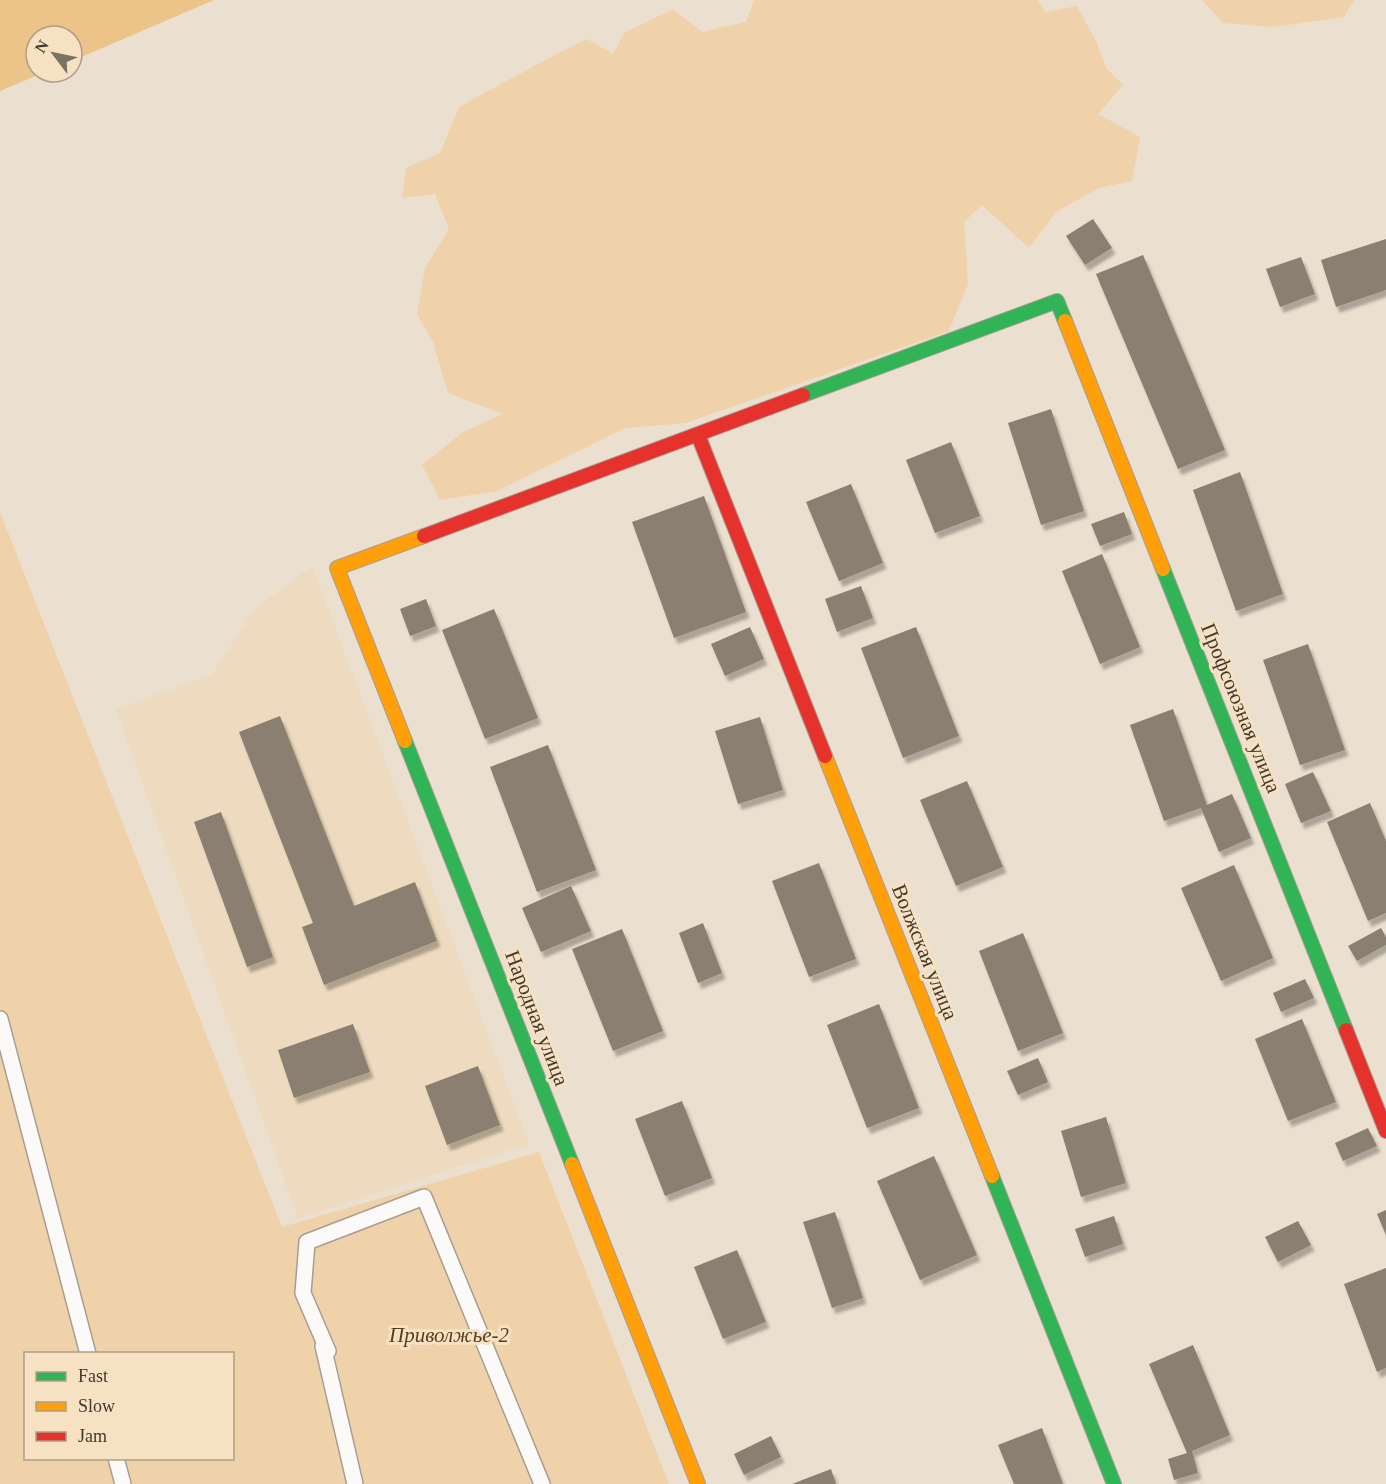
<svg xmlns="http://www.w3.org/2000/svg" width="1386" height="1484" font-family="Georgia,serif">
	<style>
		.built { fill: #eedabe }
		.green { fill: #f0d2aa; fill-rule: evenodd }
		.water { fill: #ecc489 }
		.building { fill: #8a7f70; filter: url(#shadow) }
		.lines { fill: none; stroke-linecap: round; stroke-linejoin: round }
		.lane-casing { stroke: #a79e91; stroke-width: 18 }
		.fast-casing { stroke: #a79e91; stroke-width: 16 }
		.slow-casing { stroke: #a79e91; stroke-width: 16 }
		.jam-casing { stroke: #a79e91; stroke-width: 16 }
		.lane { stroke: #fcfaf8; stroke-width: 15 }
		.fast { stroke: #30b455; stroke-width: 14 }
		.slow { stroke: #ff9f0a; stroke-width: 14 }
		.jam { stroke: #e5322d; stroke-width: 14 }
		.labels { text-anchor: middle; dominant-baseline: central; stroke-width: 6; stroke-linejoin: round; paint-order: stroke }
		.street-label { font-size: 21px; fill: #41392d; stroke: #f7e1c3 }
		.park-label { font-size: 21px; font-style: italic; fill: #563f1e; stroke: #f7e1c3 }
	</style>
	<defs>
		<filter id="shadow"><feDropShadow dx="3.5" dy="6" stdDeviation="1.5" flood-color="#0004"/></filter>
	</defs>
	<rect width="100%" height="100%" fill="#ebdfcf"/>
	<polygon class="built" points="312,566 529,1144 298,1218 116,709 212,675 254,610"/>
	<g class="green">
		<polygon points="754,0 1038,0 1045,12 1077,6 1096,41 1107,69 1123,85 1098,114 1140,137 1132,181 1099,188 1056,212 1029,248 982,205 964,222 968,284 949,331 686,423 625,428 497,491 440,500 422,465 463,432 503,414 448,393 433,342 417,314 425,268 449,229 435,194 402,198 406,168 440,153 459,107 549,58 587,39 613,54 624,33 673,9 702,32 746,22"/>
		<polygon points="1202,0 1354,0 1344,17 1273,27 1223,23"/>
		<path d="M0,512L282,1227L539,1152L669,1484H0ZM26,1354H232V1458H26Z"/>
	</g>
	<polygon class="water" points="0,0 214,0 72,61 72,36 36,36 36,72 45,72 0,91"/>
	<g class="building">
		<polygon points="1093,219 1112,248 1085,265 1066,236"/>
		<polygon points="1386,239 1386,290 1336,307 1321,260"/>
		<polygon points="1143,255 1225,450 1178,469 1096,274"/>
		<polygon points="1301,257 1315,294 1280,307 1266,269"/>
		<polygon points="1051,409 1084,511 1041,525 1008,423"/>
		<polygon points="951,442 980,516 935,533 906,460"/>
		<polygon points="1240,472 1283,594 1236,611 1193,490"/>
		<polygon points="851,484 883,563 839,581 806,502"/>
		<polygon points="704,496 746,612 674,638 632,522"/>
		<polygon points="1124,512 1132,534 1100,546 1091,524"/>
		<polygon points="1102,554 1140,647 1100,664 1062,571"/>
		<polygon points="861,586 873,618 837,632 825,599"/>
		<polygon points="426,599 436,626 410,636 400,609"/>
		<polygon points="494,609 538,718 485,739 442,630"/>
		<polygon points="750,627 764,659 725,676 711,644"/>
		<polygon points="916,627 959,736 903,758 861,648"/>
		<polygon points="1308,644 1345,750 1300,765 1263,660"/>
		<polygon points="1173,709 1207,805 1232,794 1251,838 1219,852 1201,808 1164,821 1130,725"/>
		<polygon points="280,716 354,906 415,882 437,941 324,985 302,927 313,923 239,732"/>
		<polygon points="760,717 783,790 738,804 715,731"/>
		<polygon points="548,745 596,870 537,892 490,767"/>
		<polygon points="1313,772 1331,811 1301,823 1285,784"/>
		<polygon points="967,781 1003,867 956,886 920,800"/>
		<polygon points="1370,803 1386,841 1386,913 1368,921 1327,822"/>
		<polygon points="221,812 273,957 247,967 194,822"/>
		<polygon points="819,863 856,959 809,977 772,881"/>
		<polygon points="1234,865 1273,958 1221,981 1181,888"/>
		<polygon points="571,886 591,931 541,952 522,908"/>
		<polygon points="703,923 722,973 698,983 679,933"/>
		<polygon points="1381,928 1386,937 1386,945 1357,961 1348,946"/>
		<polygon points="622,929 663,1031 613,1051 572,949"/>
		<polygon points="1023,933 1063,1033 1018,1051 979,951"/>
		<polygon points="1305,979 1314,998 1281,1012 1273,993"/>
		<polygon points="879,1004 919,1108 867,1128 827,1025"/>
		<polygon points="1302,1019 1336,1102 1288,1121 1255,1039"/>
		<polygon points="353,1024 370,1072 294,1098 278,1050"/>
		<polygon points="1038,1058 1048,1082 1018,1095 1007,1071"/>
		<polygon points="478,1066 500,1125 447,1145 425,1086"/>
		<polygon points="682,1101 712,1178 665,1196 635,1119"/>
		<polygon points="1106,1117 1126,1183 1081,1197 1061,1131"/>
		<polygon points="1368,1128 1377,1146 1343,1161 1335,1143"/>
		<polygon points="934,1156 977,1255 920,1280 877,1181"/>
		<polygon points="1386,1210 1386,1235 1377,1214"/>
		<polygon points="835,1212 863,1298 832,1308 803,1222"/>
		<polygon points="1114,1216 1123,1244 1085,1257 1075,1229"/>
		<polygon points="1298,1221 1311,1245 1278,1262 1265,1237"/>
		<polygon points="737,1250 766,1322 723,1339 694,1267"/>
		<polygon points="1386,1268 1386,1368 1377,1372 1344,1284"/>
		<polygon points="1193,1345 1230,1435 1192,1451 1198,1473 1174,1480 1168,1459 1187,1453 1149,1364"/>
		<polygon points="1042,1428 1063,1484 1014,1484 998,1445"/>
		<polygon points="771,1436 781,1457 744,1475 734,1454"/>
		<polygon points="831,1469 836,1484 792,1484"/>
	</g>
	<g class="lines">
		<defs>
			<g id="lane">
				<polyline points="0,1019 88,1354"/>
				<polyline points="116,1458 123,1484"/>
				<polyline points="355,1484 323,1346 328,1351 303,1293 307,1242 424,1197 542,1484"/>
			</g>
			<g id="fast">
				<polyline points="803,395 1057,301 1065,321"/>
				<polyline points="1163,569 1346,1030"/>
				<polyline points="405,741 572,1164"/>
				<polyline points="992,1176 1114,1484"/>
			</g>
			<g id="slow">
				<polyline points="1065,321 1163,569"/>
				<polyline points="405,741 337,568 424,536"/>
				<polyline points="825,756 992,1176"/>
				<polyline points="572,1164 698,1484"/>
			</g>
			<g id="jam">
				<polyline points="698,435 825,756"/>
				<polyline points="424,536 803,395"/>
				<polyline points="1346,1030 1386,1131"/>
			</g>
		</defs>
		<use href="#lane" class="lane-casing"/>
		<use href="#fast" class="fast-casing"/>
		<use href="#slow" class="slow-casing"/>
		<use href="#jam" class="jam-casing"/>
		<use href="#lane" class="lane"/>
		<use href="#fast" class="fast"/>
		<use href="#slow" class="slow"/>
		<use href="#jam" class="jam"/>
	</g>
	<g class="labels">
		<g class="street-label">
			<text transform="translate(1241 708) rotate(68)">Профсоюзная улица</text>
			<text transform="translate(925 952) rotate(68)">Волжская улица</text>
			<text transform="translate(537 1018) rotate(69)">Народная улица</text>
		</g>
		<g class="park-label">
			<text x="449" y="1335">Приволжье-2</text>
		</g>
	</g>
	<rect x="24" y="1352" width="210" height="108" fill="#f7e1c3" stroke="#ae9e87" stroke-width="1.5"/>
	<rect x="36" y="1372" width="30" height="9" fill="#30b455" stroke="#ae9e87" stroke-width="1.5"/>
	<text x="78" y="1382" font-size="18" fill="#41392d">Fast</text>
	<rect x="36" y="1402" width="30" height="9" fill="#ff9f0a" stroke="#ae9e87" stroke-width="1.5"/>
	<text x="78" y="1412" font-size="18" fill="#41392d">Slow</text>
	<rect x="36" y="1432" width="30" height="9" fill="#e5322d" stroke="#ae9e87" stroke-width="1.5"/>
	<text x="78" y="1442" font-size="18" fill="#41392d">Jam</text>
	<g transform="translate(54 54) rotate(302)"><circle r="28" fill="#f7e1c3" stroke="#ae9e87" stroke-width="1.5"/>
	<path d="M0-4.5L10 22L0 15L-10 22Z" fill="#7c7366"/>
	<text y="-9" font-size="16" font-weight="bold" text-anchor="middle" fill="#41392d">N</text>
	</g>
</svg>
